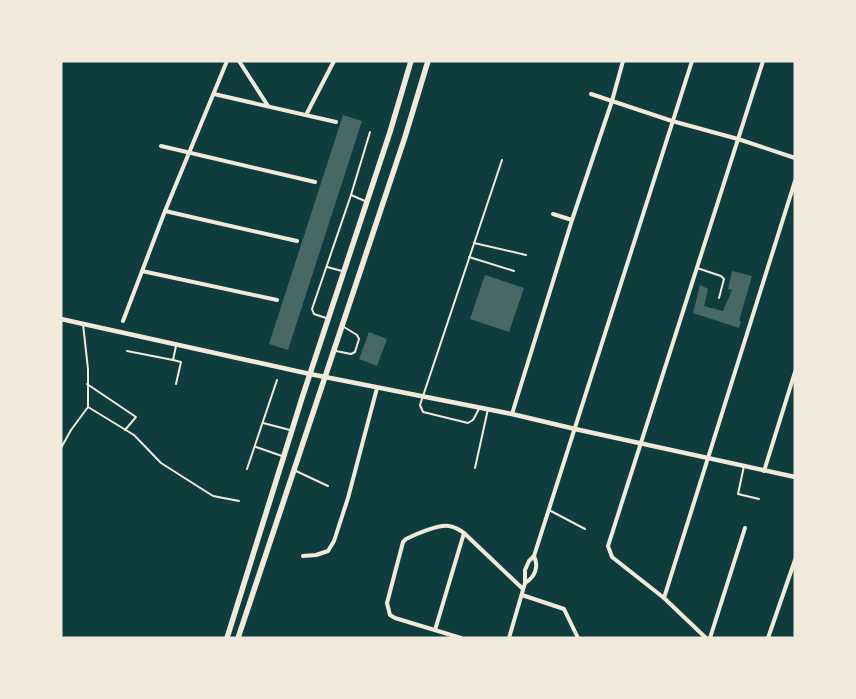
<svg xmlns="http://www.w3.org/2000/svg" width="856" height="699" font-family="Raleway,sans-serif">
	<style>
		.building { fill: #486865 }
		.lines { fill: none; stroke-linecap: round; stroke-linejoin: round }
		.service { stroke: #f1e9da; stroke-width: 2 }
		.minor { stroke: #f1e9da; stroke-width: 4 }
		.tertiary { stroke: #f1e9da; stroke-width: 4.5 }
		.primary { stroke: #f1e9da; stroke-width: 5.5 }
	</style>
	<rect width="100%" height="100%" fill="#0f3d3e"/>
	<g class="building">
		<polygon points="343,115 362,121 288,350 269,344"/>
		<polygon points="732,271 752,276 739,321 741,321 739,328 693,313 700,285 708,289 704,306 723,311 732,290 728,289"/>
		<polygon points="485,275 524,288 509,332 470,319"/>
		<polygon points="369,332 387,339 377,366 359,359"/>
	</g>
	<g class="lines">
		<g class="service">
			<polyline points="351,195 370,132"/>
			<polyline points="474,243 526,255"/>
			<polyline points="469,257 514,271"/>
			<polyline points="327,267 342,271"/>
			<polyline points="697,268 721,276 724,279 719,298"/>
			<polyline points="326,318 314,314 312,309 351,195 365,201"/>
			<polyline points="83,324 88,369 88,407 134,435 161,463 213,496 239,501"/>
			<polyline points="127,351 173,360 176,346"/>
			<polyline points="336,351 351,354 355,352 359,339 357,335 344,327"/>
			<polyline points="173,360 181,362 176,384"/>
			<polyline points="87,384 136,417 125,430"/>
			<polyline points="480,407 473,420 468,423 423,412 420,405 502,160"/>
			<polyline points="263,423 290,430"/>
			<polyline points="256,447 282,456"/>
			<polyline points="61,448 71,430 88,407"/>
			<polyline points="744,466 738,494 759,499"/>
			<polyline points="475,468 488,409"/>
			<polyline points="247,469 277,380"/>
			<polyline points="296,471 328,486"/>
			<polyline points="549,510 585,529"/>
		</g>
		<g class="minor">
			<polyline points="239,61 268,106"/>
			<polyline points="214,94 336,122"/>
			<polyline points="591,94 672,121 738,139 795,158"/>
			<polyline points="306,115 334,61"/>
			<polyline points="161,146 315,182"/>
			<polyline points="165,211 297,241"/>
			<polyline points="553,214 572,220"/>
			<polyline points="142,271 277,300"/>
			<polyline points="123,321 165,211 227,61"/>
			<polyline points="512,414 572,220 612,101 623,61"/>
			<polyline points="764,471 795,372"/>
			<polyline points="303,556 316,555 328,551 334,541 348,498 377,388"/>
			<path d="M525,583C535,577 539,567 534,556"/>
			<polyline points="522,595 564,609 578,638"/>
			<polyline points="664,598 795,181"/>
			<polyline points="435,630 464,533"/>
			<path d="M461,638L395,618L390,615L387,603L403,542L406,539C416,534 439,524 449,526C455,527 460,530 464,533L523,589"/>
			<polyline points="509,638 525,583 525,570 529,561 534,556 692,61"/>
			<polyline points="706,638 664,598 612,557 608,546 763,61"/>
			<polyline points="710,638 745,528"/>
			<polyline points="768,638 795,560"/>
		</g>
		<polyline class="tertiary" points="61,319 310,374 512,414 575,429 795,477"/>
		<g class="primary">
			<polyline points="227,638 302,398 390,132 411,61"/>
			<polyline points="238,638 405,137 428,61"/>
		</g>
	</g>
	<rect width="856" height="699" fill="none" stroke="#f1e9da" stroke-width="125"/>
</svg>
